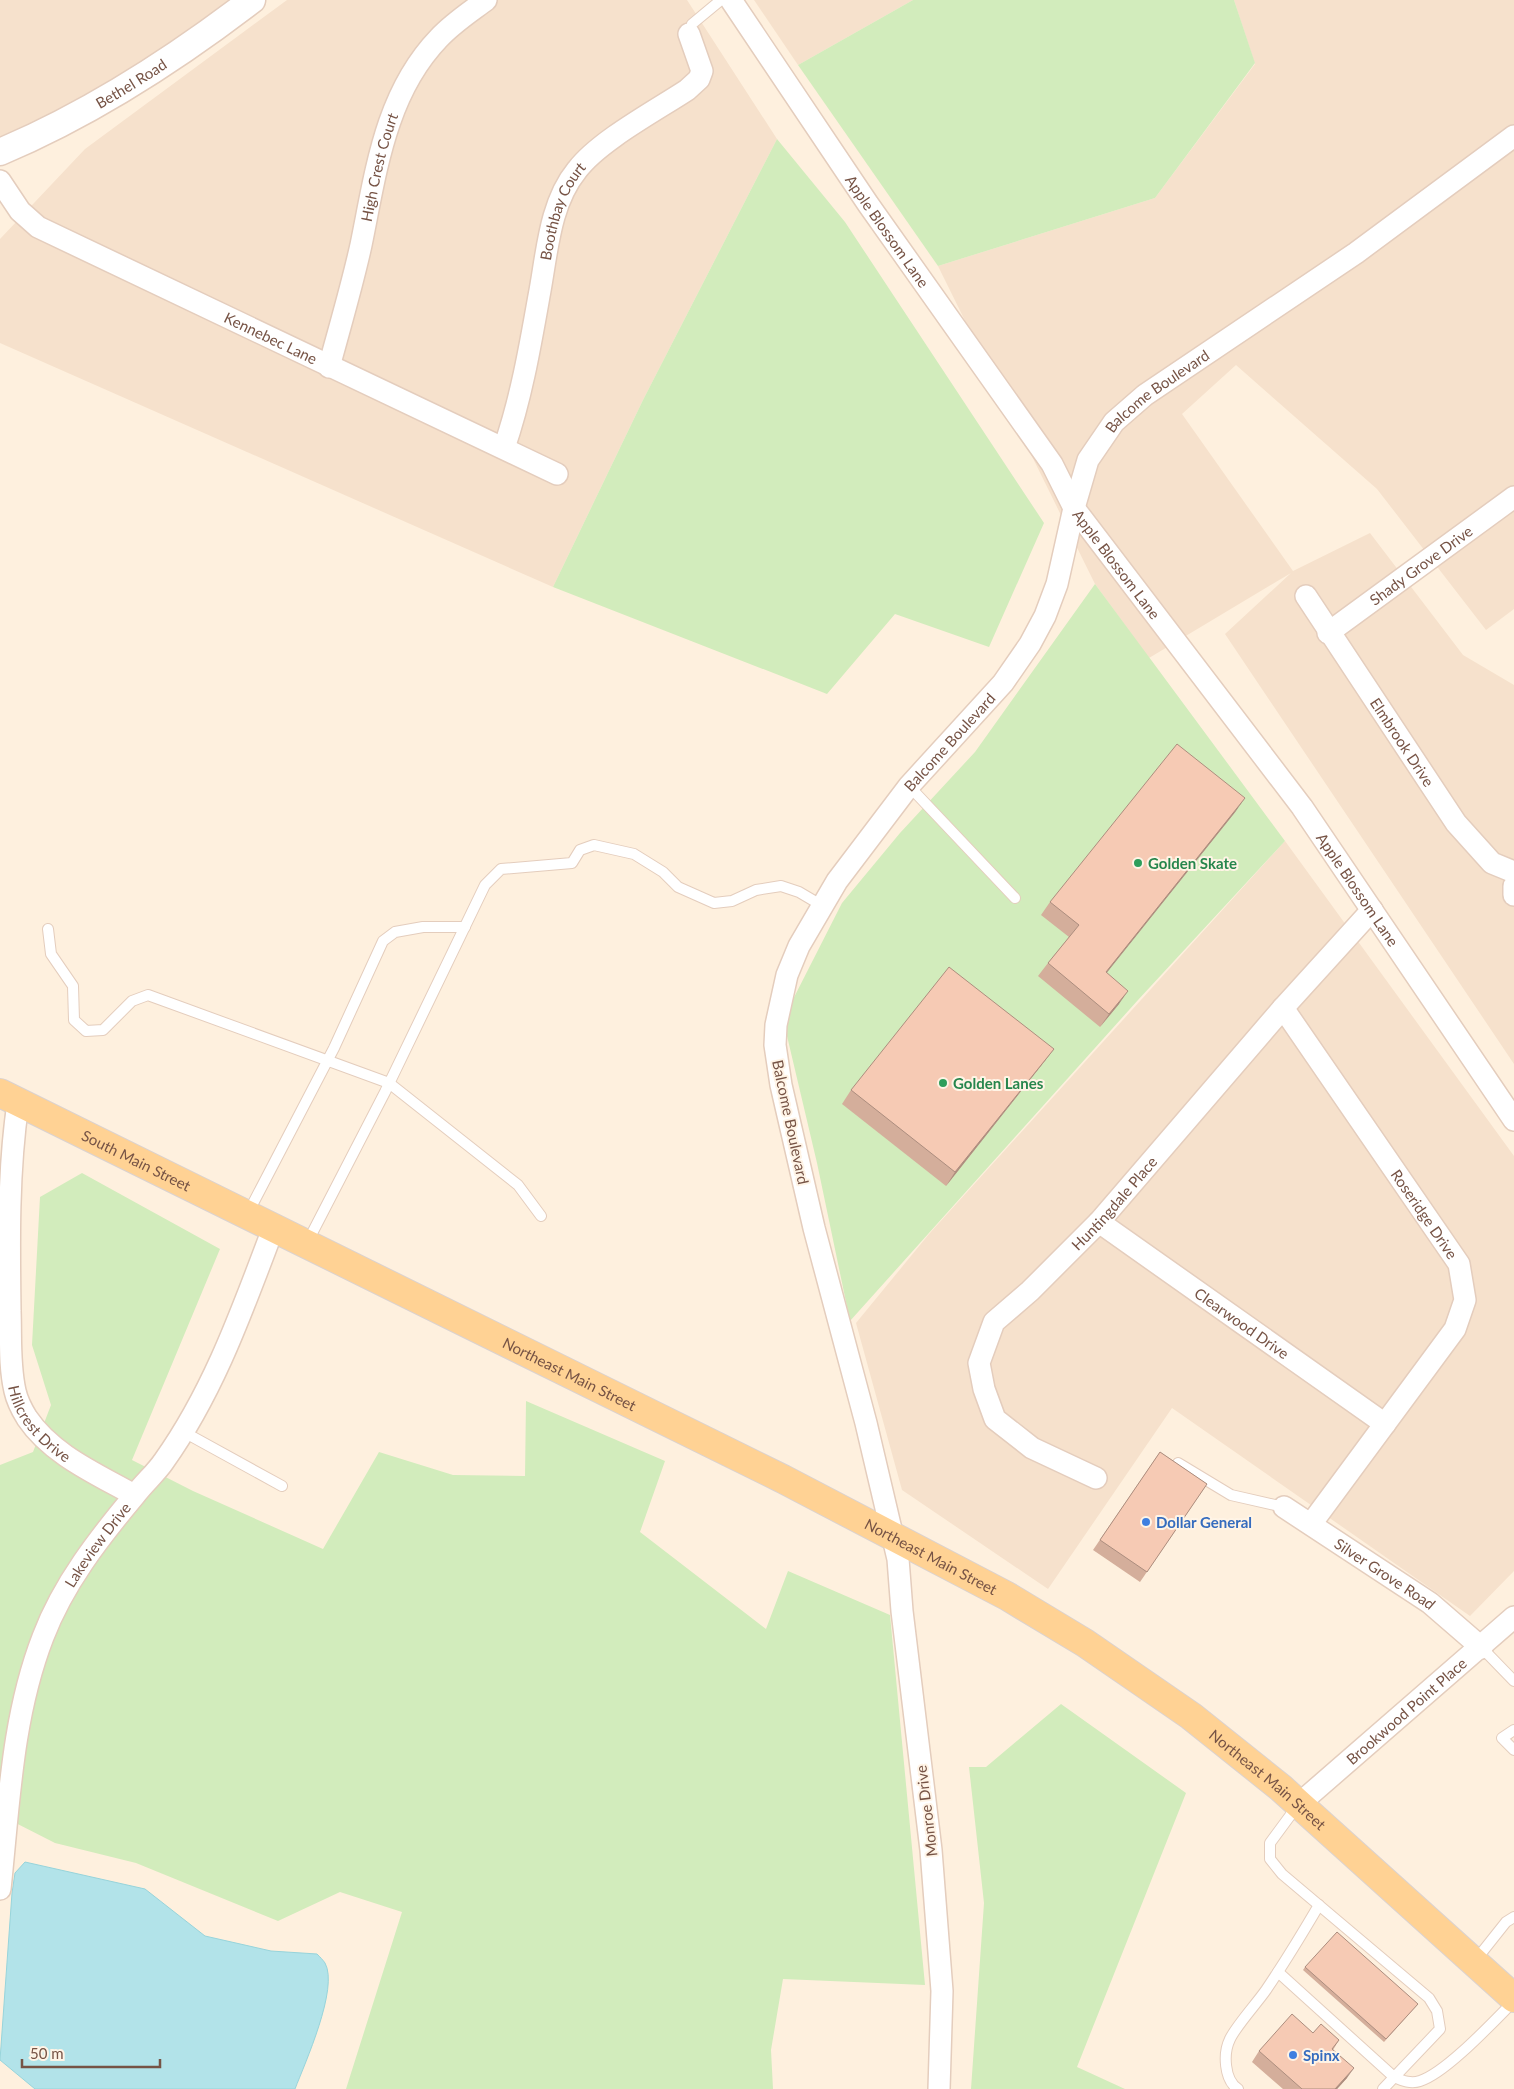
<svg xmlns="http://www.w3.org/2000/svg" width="1514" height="2089" font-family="Lato,sans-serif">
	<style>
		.residential { fill: #f6e1cc }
		.green { fill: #d2ecbc }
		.water { fill: #b2e3e9; stroke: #97d4db }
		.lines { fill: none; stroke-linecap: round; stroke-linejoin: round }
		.service-casing { stroke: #e4cdbd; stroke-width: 12 }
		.minor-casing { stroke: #e4cdbd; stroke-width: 24 }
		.tertiary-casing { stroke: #e4cdbd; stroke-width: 29 }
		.primary-casing { stroke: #dbd2cf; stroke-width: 30 }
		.service { stroke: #fff; stroke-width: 10 }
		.minor { stroke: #fff; stroke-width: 21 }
		.tertiary { stroke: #fff; stroke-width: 26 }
		.primary { stroke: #ffd294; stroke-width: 28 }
		.wall { fill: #d4ae9b }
		.shaded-wall { fill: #ac8d7e }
		.building { fill: #f6cab4; stroke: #ac8d7e }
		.leisure-dot { fill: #2e9e5b; stroke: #fff4e6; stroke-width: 2 }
		.shop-dot { fill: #3f7fe0; stroke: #fff4e6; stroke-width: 2 }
		.labels { text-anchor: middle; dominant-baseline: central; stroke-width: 4; stroke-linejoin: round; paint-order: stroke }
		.street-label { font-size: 15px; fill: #765345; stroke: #fff4e6 }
		.leisure-label { font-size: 15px; font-weight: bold; fill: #27864d; stroke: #fff4e6; text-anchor: start }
		.shop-label { font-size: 15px; font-weight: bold; fill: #366cbe; stroke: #fff4e6; text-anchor: start }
	</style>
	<rect width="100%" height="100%" fill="#fef0de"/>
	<g class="residential">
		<polygon points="0,0 265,0 0,148"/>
		<polygon points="287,0 687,0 777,139 643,400 553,587 0,343 0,239 85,149"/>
		<polygon points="754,0 913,0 798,65"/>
		<polygon points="1234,0 1514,0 1514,609 1486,630 1377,489 1236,365 1182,414 1293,571 1370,533 1463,655 1514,685 1514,1064 1225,634 1291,573 1149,658 1095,584 938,266 1155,198 1255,64"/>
		<polygon points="1285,841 1514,1156 1514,1571 1470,1616 1172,1408 1048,1589 902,1490 856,1323 929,1234"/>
	</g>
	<g class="green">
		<polygon points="913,0 1234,0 1255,63 1155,198 938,266 798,65"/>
		<polygon points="777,139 845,222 1044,523 989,647 895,614 827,694 553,587 643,400"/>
		<polygon points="1095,584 1285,841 1138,1000 850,1321 817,1163 783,1019 842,903 900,833 975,752"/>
		<polygon points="82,1173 220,1249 132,1460 193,1491 323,1549 379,1452 453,1475 525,1476 526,1401 665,1461 640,1532 766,1629 788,1571 890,1615 925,1985 783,1979 771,2050 773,2089 346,2089 402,1912 340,1892 278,1921 136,1863 55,1843 0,1815 0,1465 33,1452 51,1405 32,1345 40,1197"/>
		<polygon points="1061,1704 1186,1793 1077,2067 1125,2089 971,2089 984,1903 969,1767 986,1767"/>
	</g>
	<path class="water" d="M25,1862L145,1889L205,1936L271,1951L317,1954C320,1957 323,1960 325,1963C339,1988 305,2063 295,2089H35L0,2060L12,1893L15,1873Z"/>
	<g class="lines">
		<defs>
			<g id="service">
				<polyline points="689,34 692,24 721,0"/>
				<polyline points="909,786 1015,898"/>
				<polyline points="48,929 51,954 73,986 74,1020 86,1031 103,1030 132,1001 148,995 389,1083 518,1185 541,1216"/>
				<polyline points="248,1213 334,1048 383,941 395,932 423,927 465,927"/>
				<polyline points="307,1243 385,1092 485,885 501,869 572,863 580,850 594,845 634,854 663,872 678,887 714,903 732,901 756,890 781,886 799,892 821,905"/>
				<polyline points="182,1431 282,1486"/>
				<polyline points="1178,1463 1231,1495 1284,1507"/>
				<polyline points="1482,1648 1514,1681"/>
				<polyline points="1514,1730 1502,1738 1514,1750"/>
				<polyline points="1298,1805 1270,1843 1270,1859 1282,1874 1429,1998 1437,2011 1440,2029 1383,2089"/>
				<polyline points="1475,1961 1506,1922 1514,1917"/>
				<path d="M1278,1972L1394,2077C1403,2081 1411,2084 1420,2081C1446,2073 1494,2021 1514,2001"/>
				<path d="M1238,2089C1224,2080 1223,2053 1230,2039C1236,2026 1257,2003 1266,1990C1285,1962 1302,1934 1319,1905"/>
			</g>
			<g id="minor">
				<path id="s1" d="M731,0L868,204L1052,464L1074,508L1302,807L1514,1120"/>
				<path id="s2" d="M0,181L20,211L38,227L557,474"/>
				<path id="s3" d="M329,367C340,326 352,286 361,245C376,172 385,94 439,38C453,23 470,12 486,0"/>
				<path id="s4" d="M504,448C521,399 530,347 539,296C547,255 549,204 577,170C599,141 655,111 687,90L699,79L702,71L689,34"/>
				<path id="s5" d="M1306,596L1456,823L1492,863L1514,872"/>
				<path id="s6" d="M1328,633L1514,497"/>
				<polyline points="1514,886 1514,895"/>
				<path id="s7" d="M1283,1008L1459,1264L1465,1300L1455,1329L1311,1524"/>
				<path id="s8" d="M18,1103C8,1171 9,1242 10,1311C11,1337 9,1365 15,1391C17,1400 22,1410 27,1418C52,1455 97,1474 134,1495"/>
				<path id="s9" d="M1099,1222L1385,1424"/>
				<path id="s10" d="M1096,1478L1032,1448L995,1419L984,1389L979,1363L994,1322L1030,1291L1099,1222L1283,1008L1372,910"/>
				<path id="s11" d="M1284,1507L1430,1603L1482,1648"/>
				<path id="s12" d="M1299,1804L1514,1617"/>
				<path id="s13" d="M0,1889C9,1804 12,1717 43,1637C63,1584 99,1538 135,1495C144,1483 156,1473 164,1461C214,1391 243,1308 273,1229"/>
				<path id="s14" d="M939,2089L942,1991L931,1850L902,1611L898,1559L866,1423L814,1228L781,1085L775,1045L776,1025L787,975L799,946L837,881L909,786L1003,683L1030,644L1045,616L1057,584L1074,508L1088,460L1114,422L1145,395L1356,253L1514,136"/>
			</g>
			<g id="tertiary">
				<path id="s15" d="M0,152C90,114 175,59 252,0"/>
			</g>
			<g id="primary">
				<path id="s16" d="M0,1093L783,1479L1007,1596L1085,1643L1191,1716L1281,1788L1514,1998"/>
			</g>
		</defs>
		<use href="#service" class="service-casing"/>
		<use href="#minor" class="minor-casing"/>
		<use href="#tertiary" class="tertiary-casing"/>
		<use href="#primary" class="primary-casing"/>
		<use href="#service" class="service"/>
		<use href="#minor" class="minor"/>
		<use href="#tertiary" class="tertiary"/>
		<use href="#primary" class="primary"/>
	</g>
	<g class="wall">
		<polygon points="1236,811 1106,973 1119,1004 1100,1027 1038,976 1048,963 1069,937 1041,915 1050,902"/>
		<polygon points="1054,1049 1044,1062 946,1186 842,1104 851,1090"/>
		<polygon points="1160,1452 1207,1484 1140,1582 1093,1550"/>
		<polygon points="1305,1967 1418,2004 1384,2042 1303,1970"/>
		<polygon points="1313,2033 1339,2040 1333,2050 1347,2078 1337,2089 1283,2089 1252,2062 1259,2051"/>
	</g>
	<g class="shaded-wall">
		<polygon points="1245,798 1236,811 1097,985 1106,972"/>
		<polygon points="1128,991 1119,1004 1100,1027 1109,1014"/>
		<polygon points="1054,1049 1044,1062 946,1186 955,1172"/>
		<polygon points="1354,2068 1347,2078 1337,2089 1335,2089"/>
	</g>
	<g class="building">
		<polygon points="1177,744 1245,798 1106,972 1128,991 1109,1014 1048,963 1079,925 1050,902"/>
		<polygon points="949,967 1054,1049 955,1172 851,1090"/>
		<polygon points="1160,1452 1207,1484 1147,1572 1100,1540"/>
		<polygon points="1337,1932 1418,2004 1386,2039 1305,1967"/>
		<polygon points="1292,2014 1313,2033 1321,2024 1339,2040 1332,2049 1354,2068 1335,2089 1302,2089 1259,2051"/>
	</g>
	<g class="leisure-dot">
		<circle cx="1138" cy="863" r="5"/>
		<circle cx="943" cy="1083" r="5"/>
	</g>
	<g class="shop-dot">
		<circle cx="1146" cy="1522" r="5"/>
		<circle cx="1293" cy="2055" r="5"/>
	</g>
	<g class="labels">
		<g class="street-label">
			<text stroke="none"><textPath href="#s15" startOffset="148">Bethel Road</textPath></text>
			<text stroke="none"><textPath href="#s3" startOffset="206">High Crest Court</textPath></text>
			<text stroke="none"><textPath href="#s4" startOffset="245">Boothbay Court</textPath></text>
			<text stroke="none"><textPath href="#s1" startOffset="279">Apple Blossom Lane</textPath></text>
			<text stroke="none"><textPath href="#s2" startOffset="318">Kennebec Lane</textPath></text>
			<text stroke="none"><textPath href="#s14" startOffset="1838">Balcome Boulevard</textPath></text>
			<text stroke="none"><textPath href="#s1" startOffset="684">Apple Blossom Lane</textPath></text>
			<text stroke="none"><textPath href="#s6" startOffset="115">Shady Grove Drive</textPath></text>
			<text stroke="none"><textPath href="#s14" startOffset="1418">Balcome Boulevard</textPath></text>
			<text stroke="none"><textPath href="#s5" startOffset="175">Elmbrook Drive</textPath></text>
			<text stroke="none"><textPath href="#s1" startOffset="1089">Apple Blossom Lane</textPath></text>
			<text transform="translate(791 1122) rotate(78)">Balcome Boulevard</text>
			<text stroke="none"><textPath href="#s16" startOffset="152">South Main Street</textPath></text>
			<text stroke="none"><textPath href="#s10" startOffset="389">Huntingdale Place</textPath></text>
			<text stroke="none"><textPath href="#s7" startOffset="250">Roseridge Drive</textPath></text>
			<text stroke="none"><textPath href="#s9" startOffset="175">Clearwood Drive</textPath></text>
			<text stroke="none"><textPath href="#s16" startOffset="635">Northeast Main Street</textPath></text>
			<text stroke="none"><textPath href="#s8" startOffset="330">Hillcrest Drive</textPath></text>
			<text stroke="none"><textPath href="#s13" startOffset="364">Lakeview Drive</textPath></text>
			<text stroke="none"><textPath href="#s16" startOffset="1040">Northeast Main Street</textPath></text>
			<text stroke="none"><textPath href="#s11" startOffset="121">Silver Grove Road</textPath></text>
			<text stroke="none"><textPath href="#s12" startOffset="142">Brookwood Point Place</textPath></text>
			<text stroke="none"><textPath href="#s16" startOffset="1445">Northeast Main Street</textPath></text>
			<text transform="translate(926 1811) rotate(-97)">Monroe Drive</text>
		</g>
		<g class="leisure-label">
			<text x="1148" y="863">Golden Skate</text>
			<text x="953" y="1083">Golden Lanes</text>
		</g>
		<g class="shop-label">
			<text x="1156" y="1522">Dollar General</text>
			<text x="1303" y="2055">Spinx</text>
		</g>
	</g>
	<path d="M22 2059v8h138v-8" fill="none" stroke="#765345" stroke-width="2.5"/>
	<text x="30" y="2059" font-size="15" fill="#765345" stroke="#fff4e6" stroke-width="4" paint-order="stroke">50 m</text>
</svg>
